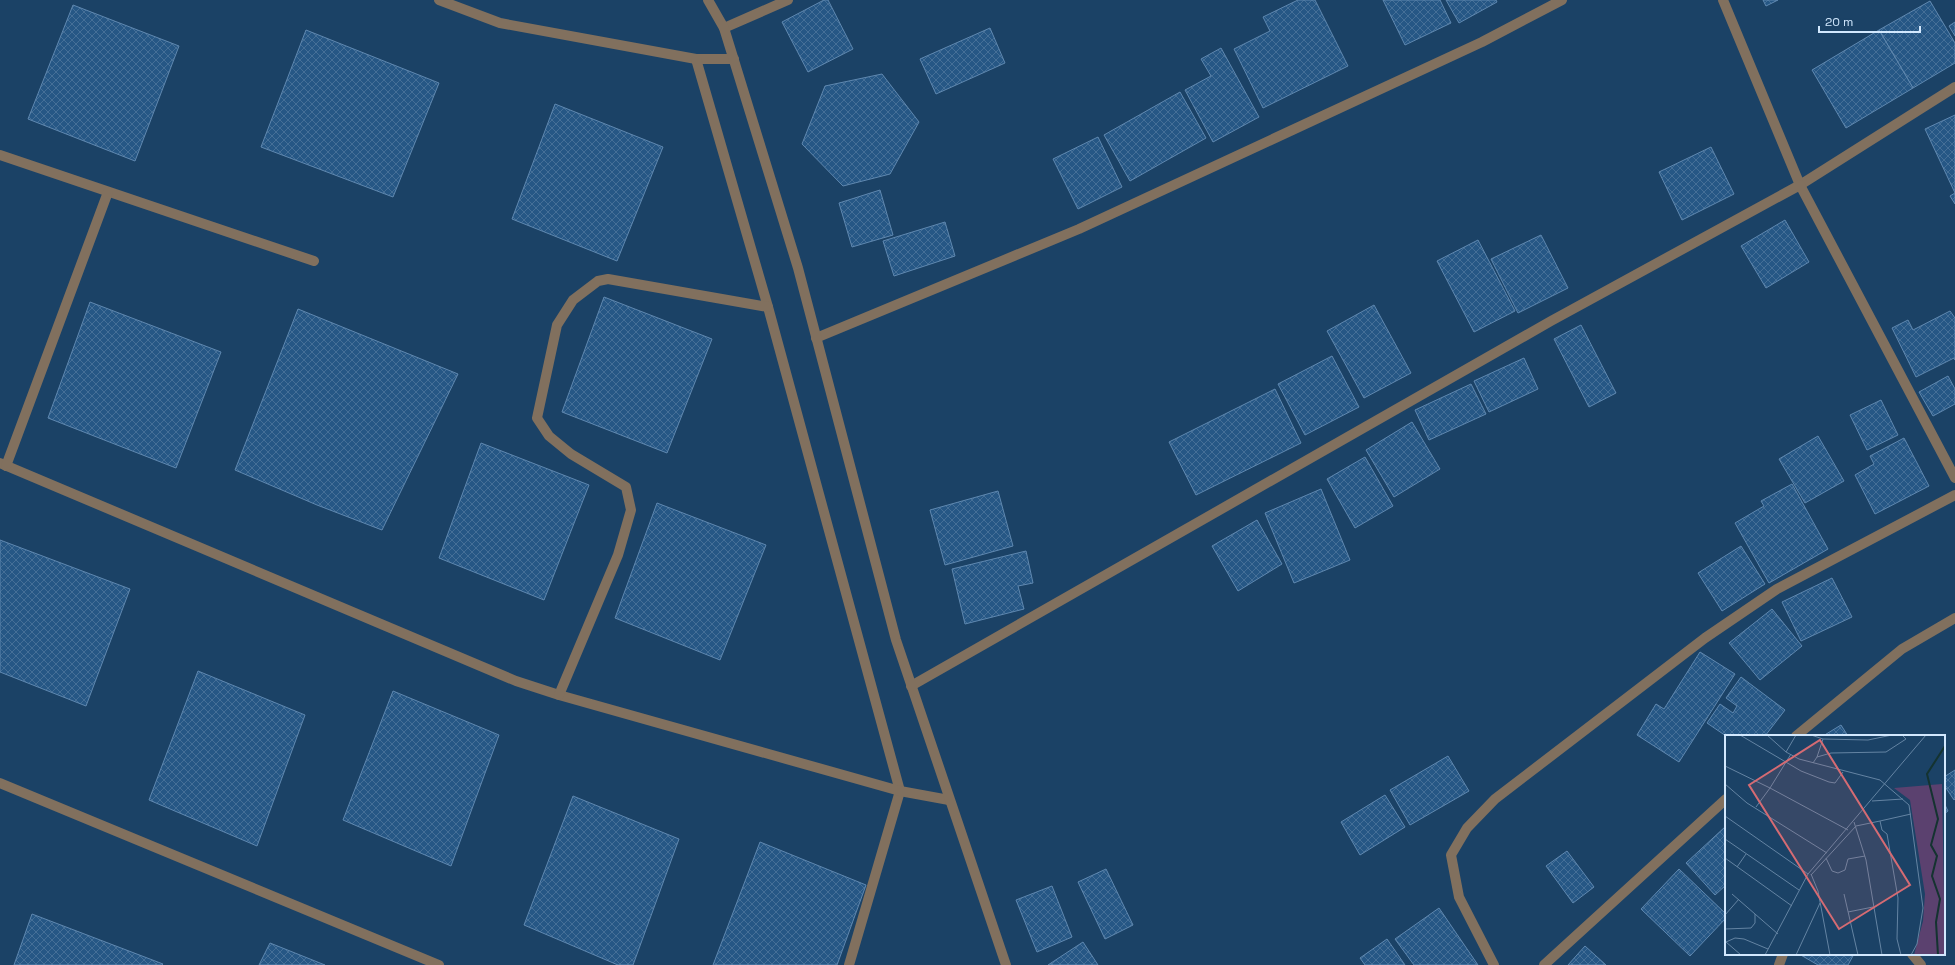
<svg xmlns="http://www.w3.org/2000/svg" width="1955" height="965" font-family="'Space Grotesk',sans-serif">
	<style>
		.building { fill: url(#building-cross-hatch); stroke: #5f88b0 }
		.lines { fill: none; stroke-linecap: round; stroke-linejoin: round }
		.minor { stroke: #81705e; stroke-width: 10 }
		.tertiary { stroke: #81705e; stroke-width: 10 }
		.inset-river { fill: none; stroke: #143330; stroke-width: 2 }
		.inset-road { fill: none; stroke: #6484a3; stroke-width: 1 }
		.view { fill: #d56b73; fill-opacity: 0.15; stroke: #d56b73; stroke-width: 2 }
		.inset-edge { fill: none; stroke: #d2e8fe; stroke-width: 2 }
	</style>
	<defs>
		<pattern id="building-cross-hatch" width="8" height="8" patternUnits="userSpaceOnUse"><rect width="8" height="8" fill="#265785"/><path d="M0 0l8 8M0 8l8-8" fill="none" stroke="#456f97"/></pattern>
	</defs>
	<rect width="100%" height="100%" fill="#1b4266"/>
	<g class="building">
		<polygon points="824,0 828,0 853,49 808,72 782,22"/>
		<polygon points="1298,0 1315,0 1348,66 1263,108 1234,49 1270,31 1263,17"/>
		<polygon points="1383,0 1440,0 1451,23 1405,45"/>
		<polygon points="1446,0 1496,0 1497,2 1459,23"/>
		<polygon points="1763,0 1778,0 1766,6"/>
		<polygon points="1930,1 1955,43 1955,63 1913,88 1879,30"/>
		<polygon points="73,5 179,46 135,161 28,119"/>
		<polygon points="1955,22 1955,36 1949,26"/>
		<polygon points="990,28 1005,63 936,94 920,59"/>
		<polygon points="306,30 439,83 393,197 261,147"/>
		<polygon points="1879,30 1913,88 1846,128 1812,70"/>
		<polygon points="1221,48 1259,117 1213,142 1185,90 1211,76 1201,59"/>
		<polygon points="882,74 919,122 890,174 843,186 802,144 825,86"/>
		<polygon points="1180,92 1206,138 1130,181 1104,135"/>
		<polygon points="555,104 663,147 617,261 512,219"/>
		<polygon points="1955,115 1955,193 1925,129"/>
		<polygon points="1098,137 1122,187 1078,209 1053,159"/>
		<polygon points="1711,147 1734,194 1682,220 1659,172"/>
		<polygon points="880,190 893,235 852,247 839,203"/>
		<polygon points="1955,193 1955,204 1950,196"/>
		<polygon points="1785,220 1809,262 1766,288 1741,246"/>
		<polygon points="945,222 955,256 894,276 883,241"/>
		<polygon points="1541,235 1568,288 1518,313 1491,259"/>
		<polygon points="1478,240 1515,311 1474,332 1437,261"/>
		<polygon points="604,297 712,339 667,453 562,412"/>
		<polygon points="90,302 221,352 176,468 48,418"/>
		<polygon points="1374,305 1411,373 1364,398 1327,331"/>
		<polygon points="298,309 458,374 382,530 317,505 235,470"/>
		<polygon points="1950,311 1955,318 1955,360 1954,358 1916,377 1892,328 1908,320 1913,330"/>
		<polygon points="1581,325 1616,393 1589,407 1554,339"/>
		<polygon points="1332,356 1359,407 1305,435 1278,384"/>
		<polygon points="1524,358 1538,389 1489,412 1474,381"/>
		<polygon points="1948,376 1955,389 1955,404 1933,416 1919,392"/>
		<polygon points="1471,384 1486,414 1429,440 1415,410"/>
		<polygon points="1275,389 1301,443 1196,495 1169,442"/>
		<polygon points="1881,400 1898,435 1867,450 1850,415"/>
		<polygon points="1412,422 1440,469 1394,497 1366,450"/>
		<polygon points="1818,436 1844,481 1805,503 1779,459"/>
		<polygon points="1904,438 1929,486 1875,514 1855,475 1874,464 1870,456"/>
		<polygon points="481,443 589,485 544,600 439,558"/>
		<polygon points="1365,457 1393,506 1355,528 1327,479"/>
		<polygon points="1792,484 1828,549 1769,583 1735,523 1764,506 1761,501"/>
		<polygon points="1321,489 1350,560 1294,583 1265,513"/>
		<polygon points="998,491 1013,546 945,565 930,510"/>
		<polygon points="657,503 766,545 720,660 615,618"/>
		<polygon points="1257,520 1282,564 1238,591 1212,546"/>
		<polygon points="0,540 130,589 86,706 0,672"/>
		<polygon points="1741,546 1765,584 1722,611 1698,573"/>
		<polygon points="1026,551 1033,583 1018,586 1024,609 965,624 952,569"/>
		<polygon points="1832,578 1852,617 1801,641 1782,602"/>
		<polygon points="1772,609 1802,646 1760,680 1729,643"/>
		<polygon points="1700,652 1735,674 1679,762 1637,735 1656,704 1664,709"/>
		<polygon points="198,671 305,715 257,846 149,800"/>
		<polygon points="1741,677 1785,710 1765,736 1726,736 1707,723 1720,704 1733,713 1737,706 1726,698"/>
		<polygon points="393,691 499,735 451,866 343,820"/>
		<polygon points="1841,725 1848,736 1823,736"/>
		<polygon points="1448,756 1469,791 1410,825 1390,790"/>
		<polygon points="1955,770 1955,799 1954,800 1944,785 1944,777"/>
		<polygon points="1385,795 1405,827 1360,855 1341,822"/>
		<polygon points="573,796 679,839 633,965 618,965 524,925"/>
		<polygon points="1944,803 1948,811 1944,814"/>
		<polygon points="1726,826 1726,885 1715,895 1686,863"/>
		<polygon points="760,842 866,885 837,965 713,965"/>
		<polygon points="1567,851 1594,887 1573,903 1546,866"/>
		<polygon points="1106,869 1133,925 1105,939 1078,882"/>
		<polygon points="1679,869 1726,914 1726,918 1690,956 1641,909"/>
		<polygon points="1052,886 1072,937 1037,952 1016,900"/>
		<polygon points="1439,908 1478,965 1414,965 1395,939"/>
		<polygon points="32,914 163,964 162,965 14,965"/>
		<polygon points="1387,939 1405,965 1365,965 1360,958"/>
		<polygon points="1083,942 1098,965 1048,965"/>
		<polygon points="270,943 325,965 259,965"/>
		<polygon points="1585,946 1606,965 1568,965"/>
		<polygon points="1799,954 1854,954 1848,965 1818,965"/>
	</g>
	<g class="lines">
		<g class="minor">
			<polyline points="439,0 500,23 696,59 734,59"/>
			<polyline points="1723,0 1800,185 1955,87"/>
			<polyline points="724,28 788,0"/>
			<polyline points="696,59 768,307 900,791 849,965"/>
			<polyline points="0,155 314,261"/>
			<polyline points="816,338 1079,229 1482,42 1562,0"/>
			<polyline points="0,463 516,681 559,695 900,791 949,800"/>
			<polyline points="6,466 108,192"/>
			<polyline points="911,686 1551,321 1800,185 1955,478"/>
			<polyline points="559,695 618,555 631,510 626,487 571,454 549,436 537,418 557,325 573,300 598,281 608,279 768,307"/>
			<polyline points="1796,736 1902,649 1955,618"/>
			<polyline points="0,783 439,965"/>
			<polyline points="1912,954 1921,965"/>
			<polyline points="1494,965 1459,897 1451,855 1467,828 1495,799 1705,638 1777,589 1955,495"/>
			<polyline points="1544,965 1726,799"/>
			<polyline points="1779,965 1783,954"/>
		</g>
		<polyline class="tertiary" points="708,0 724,28 798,268 896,640 1006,965"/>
	</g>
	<g transform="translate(1725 735)">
		<rect width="220" height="220" fill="#1b4266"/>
		<path d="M217,49L220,220H189L198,186L200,159L185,65L169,53Z" fill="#5b416f"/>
		<path class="inset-river" d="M213,220L211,187L215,164L207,141L212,121L206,110L213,84L202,39L220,11"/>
		<path class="inset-road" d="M15,0L76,36L104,47L110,48L118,37M42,0L61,17L74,24L155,45L184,70L198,173L192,209L186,220M86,0L98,4L143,5L167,0M61,17L71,0M66,19L45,53L123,95M92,22L98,4M88,28L92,22L106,18L161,17L181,4L177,0M0,31L45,53L31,72M0,49L22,68L102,118M147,66L178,64M0,81L83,139M129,87L141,125L157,220M0,104L74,155M0,123L67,171M101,123L107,136L113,138L120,135L123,124L140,121M12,132L21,119M86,139L93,156L105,220M86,140L131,91L155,86M7,159L53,199M119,159L133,220M123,177L148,172M0,180L14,164M0,194L26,193L30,188V179M1,207L10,203L19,204L43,214M1,207L16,220M40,220L83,139L201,0M71,220L95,168M176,220L172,204L173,163L162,99L157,95L155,86L186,79"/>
		<path class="view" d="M95,5L185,150L114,194L24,50Z"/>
		<rect width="220" height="220" class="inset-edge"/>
	</g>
	<path d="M1819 26v6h101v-6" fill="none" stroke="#d2e8fe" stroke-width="2"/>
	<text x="1825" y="26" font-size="12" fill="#d2e8fe" stroke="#1b4266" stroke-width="3" paint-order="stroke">20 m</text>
</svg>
